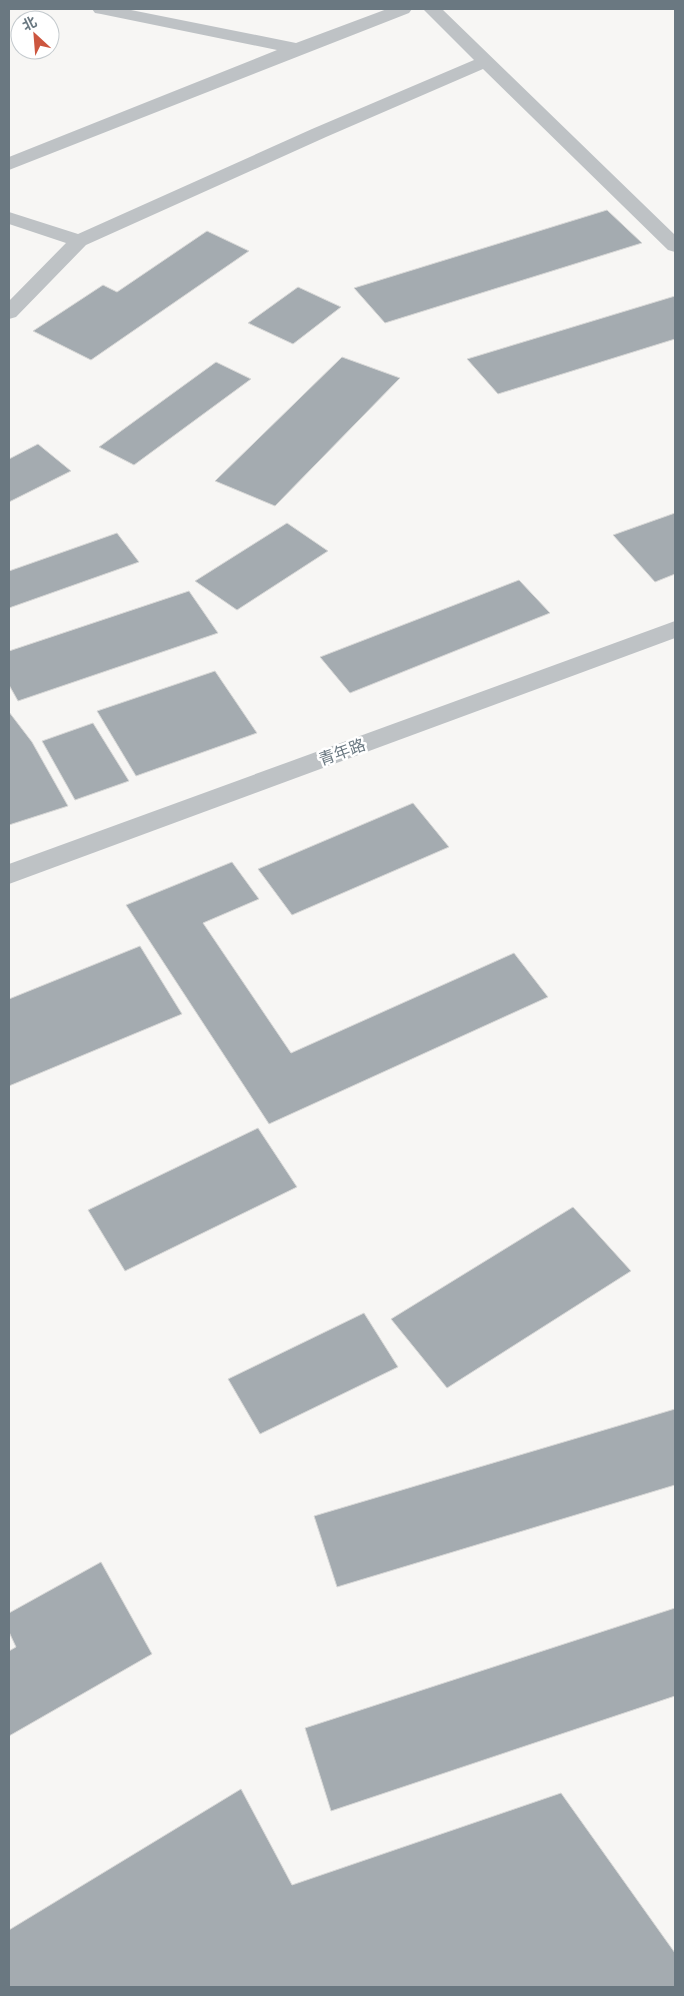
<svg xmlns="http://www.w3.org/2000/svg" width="684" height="1996" font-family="Cabin,'Noto Sans SC',sans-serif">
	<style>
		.building { fill: #a4abb0; stroke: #d8d8d7 }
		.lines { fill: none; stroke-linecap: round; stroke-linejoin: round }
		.minor { fill: #bec2c5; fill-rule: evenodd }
		.tertiary { fill: #bec2c5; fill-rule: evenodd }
		.labels { text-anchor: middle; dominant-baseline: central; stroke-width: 5; stroke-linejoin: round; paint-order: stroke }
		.street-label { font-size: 16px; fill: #6a7881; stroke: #fff }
	</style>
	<rect width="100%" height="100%" fill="#f7f6f4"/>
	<g class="building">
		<polygon points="607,210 642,243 385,323 354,288"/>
		<polygon points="207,231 249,251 91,360 33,331 103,285 117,292"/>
		<polygon points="298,287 341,307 293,344 248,323"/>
		<polygon points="675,296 675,339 498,394 467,359"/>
		<polygon points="342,357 400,378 275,506 215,481"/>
		<polygon points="216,362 251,379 134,465 99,447"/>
		<polygon points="38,444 71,471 9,502 9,459"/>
		<polygon points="675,513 675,574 655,582 613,535"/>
		<polygon points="287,523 328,551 237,610 195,581"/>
		<polygon points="117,533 139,562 9,608 9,571"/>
		<polygon points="519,580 550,613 350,693 320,657"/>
		<polygon points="189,591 218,633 18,701 9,685 9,651"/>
		<polygon points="215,671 257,733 136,776 97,711"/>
		<polygon points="9,712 32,742 68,806 9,825"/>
		<polygon points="93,723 129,781 75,800 42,741"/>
		<polygon points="413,803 449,847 292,915 258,869"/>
		<polygon points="232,862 259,899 203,923 291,1053 514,953 548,997 269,1124 126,905"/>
		<polygon points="140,946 182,1014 9,1086 9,999"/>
		<polygon points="258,1128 297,1187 125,1271 88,1210"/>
		<polygon points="573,1207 631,1271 447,1388 391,1319"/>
		<polygon points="364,1313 398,1367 260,1434 228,1379"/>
		<polygon points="675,1409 675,1485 337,1587 314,1516"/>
		<polygon points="101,1562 152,1654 9,1736 9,1651 16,1647 9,1632 9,1613"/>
		<polygon points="675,1608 675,1696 331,1811 305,1728"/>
		<polygon points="241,1789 292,1885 561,1793 675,1953 675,1987 9,1987 9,1930"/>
	</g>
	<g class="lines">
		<g class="minor">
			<polygon points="92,9 126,9 296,43 387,9 412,9 409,13 9,170 9,157 277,50 101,14 95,13"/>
			<polygon points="423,9 442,9 675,235 675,252 668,250 483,69 326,137 86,245 16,317 9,319 9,301 66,243 9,224 9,212 78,234 312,129 474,60"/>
		</g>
		<polygon class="tertiary" points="675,621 675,638 9,884 9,864"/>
	</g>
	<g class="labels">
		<g class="street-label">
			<text transform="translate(342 752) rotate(-20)">青年路</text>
		</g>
	</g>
	<rect width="684" height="1996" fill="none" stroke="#6a7881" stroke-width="20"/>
	<g transform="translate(35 35) rotate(334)"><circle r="24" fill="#ffffff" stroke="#c3c9cd"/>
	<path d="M0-4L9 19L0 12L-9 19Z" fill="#cc563f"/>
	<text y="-8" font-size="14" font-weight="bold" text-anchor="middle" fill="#6a7881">北</text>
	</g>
</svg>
